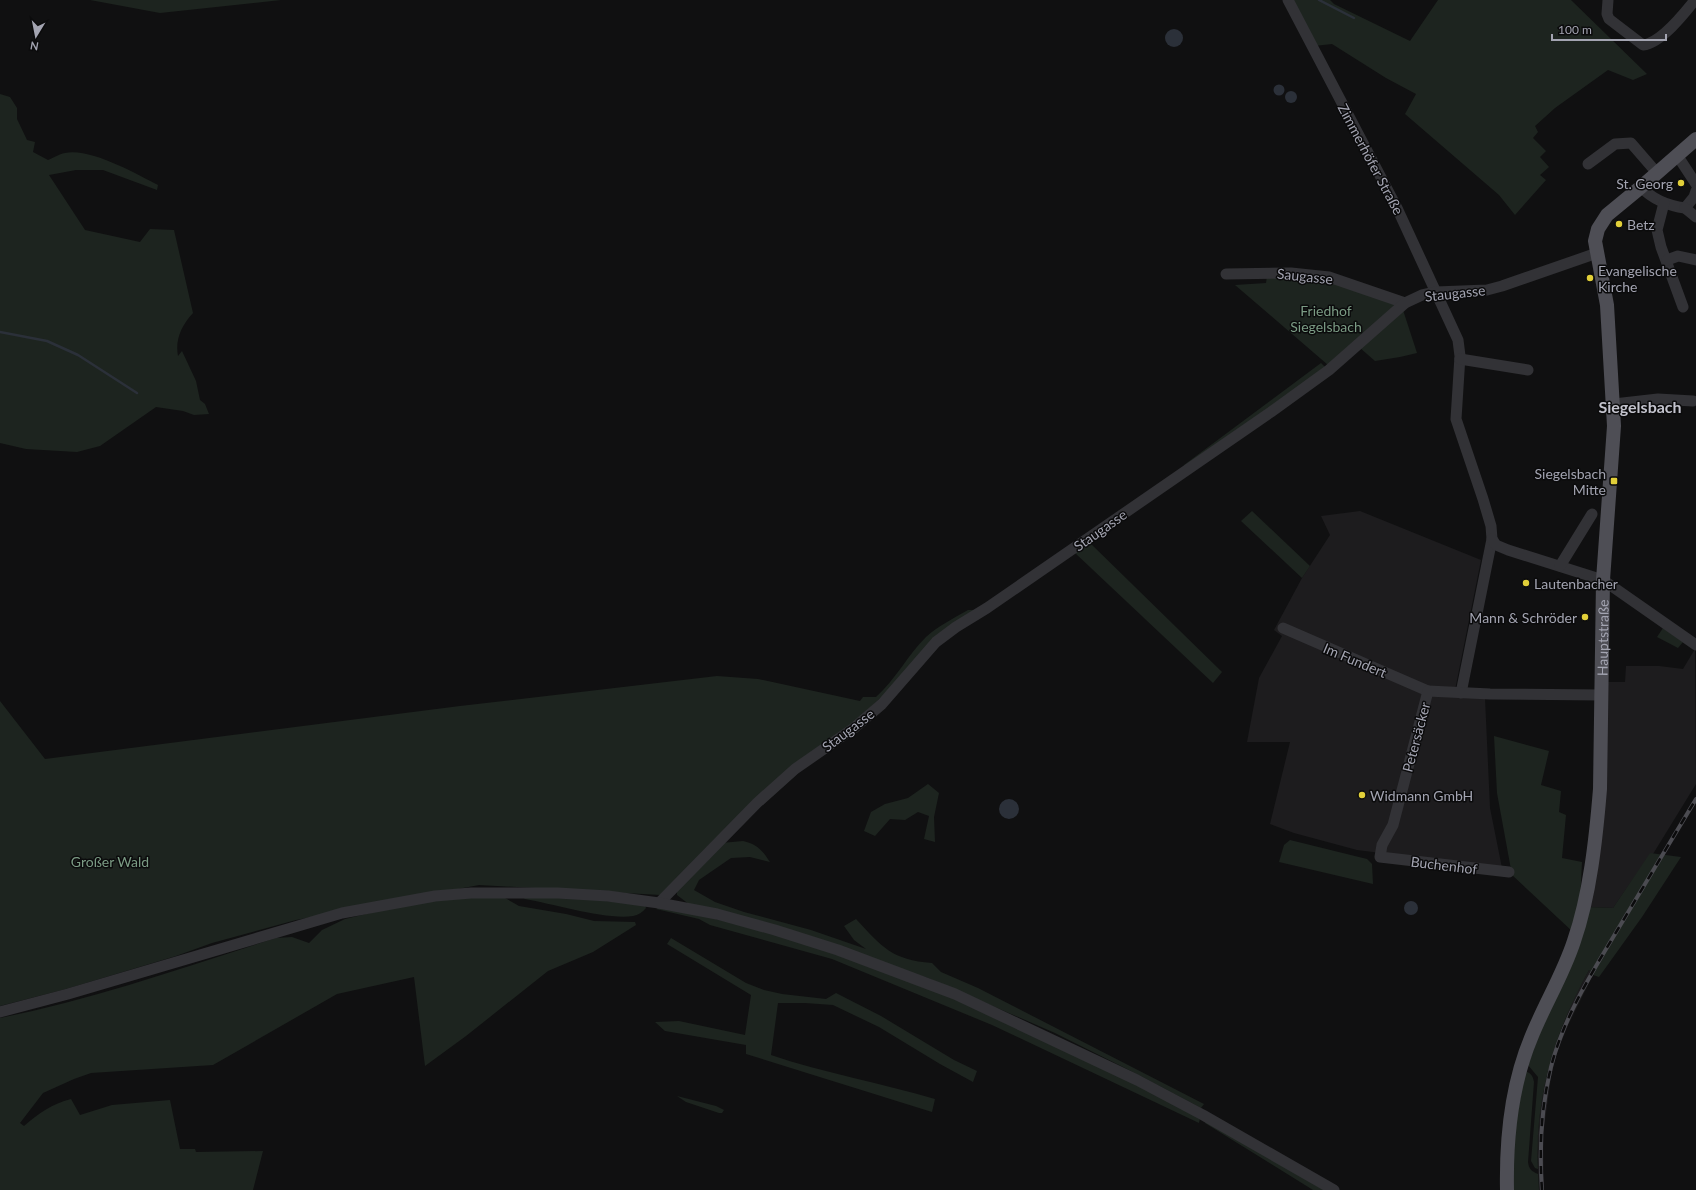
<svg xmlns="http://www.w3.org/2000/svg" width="1696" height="1190" font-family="Lato,sans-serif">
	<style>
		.built { fill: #1d1c1e }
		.green { fill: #1d241f }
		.water { fill: #2b3039 }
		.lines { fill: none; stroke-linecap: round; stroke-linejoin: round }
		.stream { stroke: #2b3039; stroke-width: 2.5 }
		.minor { stroke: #323236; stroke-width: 11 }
		.major { stroke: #4e4e55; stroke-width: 14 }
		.rail-casing { stroke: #4b4b51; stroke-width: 4 }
		.rail { stroke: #0b0b0c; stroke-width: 2.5; stroke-dasharray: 8; stroke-linecap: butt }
		.poi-dot { fill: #e1cf39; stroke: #0b0b0c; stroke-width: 1.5 }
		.labels { text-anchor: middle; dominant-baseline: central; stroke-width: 3; stroke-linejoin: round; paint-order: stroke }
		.street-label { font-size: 14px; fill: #a3a4b1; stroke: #0b0b0c }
		.poi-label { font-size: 14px; fill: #a3a4b1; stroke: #0b0b0c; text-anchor: start }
		.park-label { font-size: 14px; fill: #7b9b84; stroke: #0b0b0c }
		.quarter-label { font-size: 16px; font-weight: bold; fill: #c3c3cd; stroke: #0b0b0c }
	</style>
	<rect width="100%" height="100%" fill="#101011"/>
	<g class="built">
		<polygon points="1360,511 1481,560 1454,695 1485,698 1490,808 1502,868 1357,850 1294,833 1270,824 1290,742 1247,742 1259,678 1282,636 1274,630 1302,578 1330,535 1321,516"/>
		<polygon points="1695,649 1696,784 1653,854 1650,854 1613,908 1587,907 1607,682 1625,682 1626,666 1659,666 1683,669"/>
		<polygon points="1589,970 1593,975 1569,1023 1557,1052 1551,1077 1543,1135 1544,1190 1539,1190 1537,1142 1540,1110 1547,1068 1572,1001"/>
	</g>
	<g class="green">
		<polygon points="90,0 281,0 160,13"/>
		<polygon points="1290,0 1330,0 1334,4 1410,41 1438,0 1571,0 1647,74 1633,80 1608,70 1555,108 1535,126 1538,132 1533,138 1546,151 1540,157 1549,167 1540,175 1546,180 1515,215 1499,195 1405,114 1416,94 1386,78 1332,44 1314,46"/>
		<path d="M0,94L10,97L17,108V119L27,140L35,142L33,152L48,160C53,158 59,154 65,153C89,147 137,174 158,185L157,190L103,170H76L49,175L85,230L140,242L150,229L174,230L193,313C181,326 175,340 178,356L182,351L196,381L200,400L205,404L209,414L194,415L183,411L156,407L100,446L77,452L26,449L0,443Z"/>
		<polygon points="1267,276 1328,281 1396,305 1328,365 1235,285 1266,283"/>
		<polygon points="1403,310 1417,353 1400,357 1375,361 1359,347"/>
		<polygon points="1321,363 1326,368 1185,468 1184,465"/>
		<polygon points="1252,511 1310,566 1302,578 1241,521"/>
		<polygon points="1089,542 1222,672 1213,683 1074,552"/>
		<path d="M968,610H974L841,735L661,895L479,885L296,920L212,943L176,956L66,989L0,1006V701L45,759L460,706L717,676L758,679L860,701L863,697H876C896,679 907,656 926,637C938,626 954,618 968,610Z"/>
		<polygon points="1663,628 1683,642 1678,648 1657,637"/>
		<polygon points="1494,736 1549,751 1541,785 1561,791 1559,812 1566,815 1562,858 1582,862 1580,902 1573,932 1512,875 1497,793"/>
		<polygon points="928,784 939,793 934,817 935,842 924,839 929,816 918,812 905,820 890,819 875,836 864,831 871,812 885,804 908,798"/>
		<polygon points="1290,840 1367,859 1372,864 1373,884 1279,862 1284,845"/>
		<path d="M743,841C757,844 762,850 770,862L750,857L731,858L699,880L694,890L715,902L744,912L811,930L866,949L854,940L844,926L856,919C882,947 892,960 932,963L941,972L978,988L1204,1104L1201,1108L1135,1073L1055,1033L928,978L690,905L677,895V891L721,843Z"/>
		<path d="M1650,853L1681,857L1642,917L1599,977L1593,975L1589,970C1555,1031 1534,1099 1538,1169L1535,1168L1531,1161L1538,1077L1528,1065L1587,907L1613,908Z"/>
		<path d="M500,895L519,906L566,914L594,921L635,922L636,925L593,952L548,971L466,1036L425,1066L414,977L337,994L213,1065L91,1073L74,1079L43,1093L20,1123L24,1126C39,1113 52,1104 71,1099L80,1115L112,1105L170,1100L180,1149H195L196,1152L263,1151L253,1190H0V1018C94,999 185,967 276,938L292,937L309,943L322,930L345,919L404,905L431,900Z"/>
		<path d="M520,895H549L645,905L646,908C643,912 638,915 633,916C606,920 554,904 525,899Z"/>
		<path d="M660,907C850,942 1030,1027 1200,1118L1199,1123L992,1025L832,959L710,925L699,919L656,909Z"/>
		<path d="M671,938L746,983L764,990L782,994L826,999L836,993L881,1016L954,1060L977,1071L973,1082L940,1064L879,1027L833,1005L805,1003H778L771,1055C824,1073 881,1083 935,1099L932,1112L746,1054V1045L665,1031L655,1022L679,1021L745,1035L751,995L667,944Z"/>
		<path d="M1525,1071C1531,1073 1533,1076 1534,1082L1528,1162C1529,1169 1531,1171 1538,1174L1539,1190H1510L1511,1149Z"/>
		<polygon points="677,1096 716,1106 724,1110 722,1113 719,1113 686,1102"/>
		<polygon points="1206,1121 1326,1190 1313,1190 1205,1123"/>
	</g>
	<g class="water">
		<circle cx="1174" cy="38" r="9"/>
		<circle cx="1279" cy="90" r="5.5"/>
		<circle cx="1291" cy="97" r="6"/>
		<circle cx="1009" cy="809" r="10"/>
		<circle cx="1411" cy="908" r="7"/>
	</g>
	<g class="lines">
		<g class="stream">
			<polyline points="1319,0 1354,18"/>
			<polyline points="0,332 47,341 78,355 137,393"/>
		</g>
		<g class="minor">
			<polyline points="1288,0 1397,208 1458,340 1460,356 1456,419 1483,499 1491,526 1492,539 1461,693"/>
			<path d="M1608,0L1607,14L1609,19L1643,45C1661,43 1684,14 1695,0"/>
			<polyline points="1677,155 1696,184"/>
			<polyline points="1588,164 1615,144 1631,143 1657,173"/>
			<path d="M1641,187C1652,199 1669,206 1685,208L1694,197L1696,191"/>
			<polyline points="1664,203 1657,230 1661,247 1683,307"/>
			<polyline points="1685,208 1696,217"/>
			<polyline points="1667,260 1678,256 1696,260"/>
			<polyline points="1226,274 1291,273 1329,277 1405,303"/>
			<polyline points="1460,359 1528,370"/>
			<polyline points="1614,404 1658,399 1693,401"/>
			<polyline points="1492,539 1496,545 1508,550 1603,580 1696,645"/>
			<polyline points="1560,566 1592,514"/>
			<polyline points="1283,628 1428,691"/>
			<polyline points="1509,872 1380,857 1382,845 1393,825 1428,691 1490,694 1602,695"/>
			<polyline points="659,903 757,803 795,769 854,728 882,704 936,642 956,627 987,608 1271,412 1329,370 1405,303 1422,295 1436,292 1487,290 1502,286 1597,253"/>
			<polyline points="0,1012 68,994 342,913 435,896 471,893 558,893 608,896 659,903 717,914 775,930 838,950 955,994 1137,1080 1203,1115 1334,1190"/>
		</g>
		<path class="major" id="s1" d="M1507,1190C1506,1139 1511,1086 1531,1038C1544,1005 1563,975 1574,941C1590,895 1596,838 1600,789L1603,580L1614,426L1607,305L1595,241L1598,229L1607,215L1641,187L1696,139"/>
		<defs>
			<path id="rail" d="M1542,1190C1539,1148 1541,1108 1551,1067C1564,1016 1592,973 1618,929C1644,886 1670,842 1696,799"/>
		</defs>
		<use href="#rail" class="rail-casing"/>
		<use href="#rail" class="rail"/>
	</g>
	<g class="poi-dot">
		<circle cx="1681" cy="183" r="4"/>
		<circle cx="1619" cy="224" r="4"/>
		<circle cx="1590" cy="278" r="4"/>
		<rect x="1610" y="477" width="8" height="8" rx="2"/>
		<circle cx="1526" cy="583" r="4"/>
		<circle cx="1585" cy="617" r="4"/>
		<circle cx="1362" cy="795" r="4"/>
	</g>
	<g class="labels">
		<g class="street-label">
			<text transform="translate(1371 159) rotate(62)">Zimmerhöfer Straße</text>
			<text transform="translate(1305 276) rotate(6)">Saugasse</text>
			<text transform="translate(1455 293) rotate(-6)">Staugasse</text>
			<text transform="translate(1100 530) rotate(-35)">Staugasse</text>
			<text stroke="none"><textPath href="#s1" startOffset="567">Hauptstraße</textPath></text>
			<text transform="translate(1355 660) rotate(23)">Im Fundert</text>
			<text transform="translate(848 730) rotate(-37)">Staugasse</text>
			<text transform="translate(1416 737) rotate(-75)">Petersäcker</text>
			<text transform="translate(1444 865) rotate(7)">Buchenhof</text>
		</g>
		<g class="poi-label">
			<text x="1673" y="183" text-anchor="end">St. Georg</text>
			<text x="1627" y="224">Betz</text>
			<text x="1598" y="270">Evangelische<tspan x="1598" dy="16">Kirche</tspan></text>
			<text x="1606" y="473" text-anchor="end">Siegelsbach<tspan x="1606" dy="16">Mitte</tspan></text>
			<text x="1534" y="583">Lautenbacher</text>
			<text x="1577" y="617" text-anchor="end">Mann &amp; Schröder</text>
			<text x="1370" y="795">Widmann GmbH</text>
		</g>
		<g class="park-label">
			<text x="1326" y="310">Friedhof<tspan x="1326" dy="16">Siegelsbach</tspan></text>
			<text x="110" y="861">Großer Wald</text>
		</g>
		<g class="quarter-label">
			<text x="1640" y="406">Siegelsbach</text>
		</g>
	</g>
	<g transform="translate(36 36) rotate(190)" stroke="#0b0b0c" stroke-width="3" paint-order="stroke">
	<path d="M0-3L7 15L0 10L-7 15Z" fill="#a3a4b1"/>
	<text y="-6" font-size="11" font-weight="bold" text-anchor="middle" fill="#a3a4b1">N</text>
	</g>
	<path d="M1552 34v6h114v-6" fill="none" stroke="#a3a4b1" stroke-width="2"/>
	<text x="1558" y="34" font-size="12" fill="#a3a4b1" stroke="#0b0b0c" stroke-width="3" paint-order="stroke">100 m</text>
</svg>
